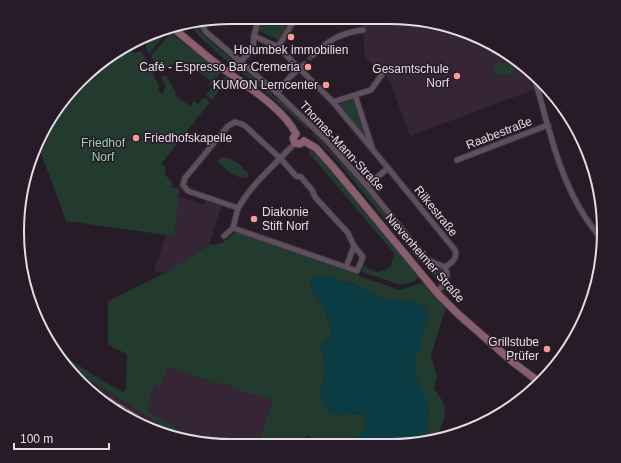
<svg xmlns="http://www.w3.org/2000/svg" width="621" height="463" font-family="Arial,sans-serif">
	<style>
		.built { fill: #362536 }
		.green { fill: #233a2f }
		.water { fill: #0b3b43 }
		.lines { fill: none; stroke-linecap: round; stroke-linejoin: round }
		.street-tunnel { stroke: #443844; stroke-width: 5; stroke-dasharray: 5 2.5; stroke-linecap: butt }
		.street-casing { stroke: #3f353e; stroke-width: 7 }
		.secondary-casing { stroke: #3f353e; stroke-width: 9 }
		.street { stroke: #5e4f5e; stroke-width: 5 }
		.secondary { stroke: #895f70; stroke-width: 7 }
		.rail-casing { stroke: #857a84; stroke-width: 3.5 }
		.rail { stroke: #281b28; stroke-width: 2; stroke-dasharray: 6; stroke-linecap: butt }
		.poi-dot { fill: #f59c95; stroke: #281b28; stroke-width: 1.5 }
		.labels { text-anchor: middle; dominant-baseline: central; stroke-width: 3; stroke-linejoin: round; paint-order: stroke }
		.poi-label { font-size: 12px; fill: #e4dbe3; stroke: #281b28; text-anchor: end }
		.street-label { font-size: 12px; fill: #e4dbe3; stroke: #281b28 }
		.park-label { font-size: 12px; fill: #93d3b2; stroke: #281b28 }
		.rim { fill: none; stroke: #e4dbe3; stroke-width: 2 }
	</style>
	<rect width="100%" height="100%" fill="#281b28"/>
	<g class="built">
		<polygon points="362,17 403,17 445,24 508,53 526,70 531,84 535,87 535,89 410,136 391,84 382,70 365,59"/>
		<polygon points="178,196 204,205 207,198 222,204 209,245 165,273 154,271 166,235 174,235 176,227 177,201"/>
		<polygon points="63,363 187,441 176,439 124,417"/>
		<polygon points="167,367 222,385 223,382 231,385 231,388 273,401 258,444 259,445 217,446 200,443 147,410 155,385 161,386"/>
	</g>
	<g class="green">
		<polygon points="261,17 272,17 287,27 279,40 257,30"/>
		<polygon points="197,22 200,31 204,36 232,60 229,63 202,39 188,23"/>
		<polygon points="164,29 168,31 149,54 146,47 146,43 155,33"/>
		<polygon points="171,33 221,72 209,87 208,86 211,81 181,60 159,71 151,56"/>
		<path d="M125,47L134,53L141,51L159,86V91L162,94L166,87L161,77L166,76L176,92L175,96L190,106L194,101L198,104L204,97L210,102L161,164L166,168L165,175L172,182L171,187L180,189C176,205 178,220 174,236L66,221L41,153L47,126L80,80L120,49L122,50Z"/>
		<polygon points="514,62 515,74 495,75 494,63"/>
		<polygon points="233,63 243,72 245,71 270,92 273,97 280,99 308,128 307,129 275,100 232,65"/>
		<polygon points="226,76 229,78 212,100 206,95 217,82 221,81"/>
		<polygon points="353,100 363,131 361,132 339,104"/>
		<path d="M313,133L361,184L424,261C433,268 456,269 440,284L429,269L421,263L338,162L312,134Z"/>
		<polygon points="310,150 319,156 419,277 413,282 401,285 362,272 364,266 376,272 386,270 391,266 394,253 308,152"/>
		<path d="M223,157C231,157 236,163 243,167V169L249,173L247,178C231,177 228,171 217,161Z"/>
		<path d="M236,232L399,290L424,282L446,307L431,355L437,378L434,388C444,403 449,408 441,427C439,431 437,434 438,439L424,443L429,410L413,369L426,309C415,297 406,302 392,300C378,297 365,289 352,284C342,280 332,278 322,275L310,282L315,295L327,313L328,321L333,336L322,343L321,349L326,367L320,398C323,404 326,412 334,414C342,417 366,407 366,423C366,424 365,428 365,429C361,435 353,439 349,445H316L313,439L308,435L305,439L297,445H259L258,444L273,401L231,388V385L223,382L222,385L167,367L161,387L155,385L147,410L200,443L187,441L61,362L54,349L104,382L123,392L126,389L127,354L108,345V301L165,273L209,245L222,243Z"/>
	</g>
	<polygon class="water" points="322,275 351,284 375,294 391,300 414,301 421,304 426,309 428,318 413,369 423,391 429,410 424,443 418,444 349,445 365,428 366,420 363,416 358,413 335,415 327,410 322,404 320,398 326,367 321,349 322,343 333,336 328,321 327,313 315,295 312,287 310,282 311,278 315,276"/>
	<g class="lines">
		<polyline class="street-tunnel" points="303,65 313,55"/>
		<defs>
			<g id="street">
				<polyline points="259,17 254,36 278,47 296,17"/>
				<path d="M199,21L206,32L277,93L326,140L367,186L422,254L428,260L445,267C450,278 445,285 436,292"/>
				<polyline points="278,47 333,102 388,168 367,186"/>
				<polyline points="251,50 253,48 254,36"/>
				<path d="M313,55C330,39 341,33 363,30"/>
				<polyline points="240,62 248,54"/>
				<path d="M534,77C540,95 544,115 550,133C560,170 575,209 601,238"/>
				<polyline points="277,93 290,77 303,65"/>
				<polyline points="355,95 372,147"/>
				<polyline points="333,102 371,90 383,73"/>
				<polyline points="457,160 548,125"/>
				<path d="M388,168L455,250C458,259 451,263 445,267"/>
				<polyline points="238,208 188,191 183,185 185,178 228,126 235,122 244,125 280,158 296,176 301,177 312,190 315,197 348,233 354,246 346,267"/>
				<polyline points="233,228 357,271 363,257 354,246"/>
				<polyline points="224,236 233,228 238,208 248,193 258,181 295,143"/>
				<polyline points="558,358 578,330"/>
			</g>
			<g id="secondary">
				<path d="M171,26C189,41 207,57 226,71C248,87 284,109 296,134"/>
				<polyline points="296,134 293,138 295,143 300,144 304,141"/>
				<polyline points="304,141 316,148 334,168 438,294 458,314 514,363 538,381"/>
			</g>
		</defs>
		<use href="#street" class="street-casing"/>
		<use href="#secondary" class="secondary-casing"/>
		<use href="#street" class="street"/>
		<use href="#secondary" class="secondary"/>
		<defs>
			<polyline id="rail" points="92,389 167,435"/>
		</defs>
		<use href="#rail" class="rail-casing"/>
		<use href="#rail" class="rail"/>
	</g>
	<g class="poi-dot">
		<circle cx="291" cy="37" r="4"/>
		<circle cx="308" cy="67" r="4"/>
		<circle cx="457" cy="76" r="4"/>
		<circle cx="326" cy="85" r="4"/>
		<circle cx="136" cy="138" r="4"/>
		<circle cx="254" cy="219" r="4"/>
		<circle cx="547" cy="349" r="4"/>
	</g>
	<g class="labels">
		<g class="poi-label">
			<text x="291" y="50" text-anchor="middle">Holumbek immobilien</text>
			<text x="300" y="67">Café - Espresso Bar Cremeria</text>
			<text x="449" y="69">Gesamtschule<tspan x="449" dy="14">Norf</tspan></text>
			<text x="318" y="85">KUMON Lerncenter</text>
			<text x="144" y="138" text-anchor="start">Friedhofskapelle</text>
			<text x="262" y="212" text-anchor="start">Diakonie<tspan x="262" dy="14">Stift Norf</tspan></text>
			<text x="539" y="342">Grillstube<tspan x="539" dy="14">Prüfer</tspan></text>
		</g>
		<g class="street-label">
			<text transform="translate(499 133) rotate(-21)">Raabestraße</text>
			<text transform="translate(342 146) rotate(47)">Thomas-Mann-Straße</text>
			<text transform="translate(436 211) rotate(51)">Rilkestraße</text>
			<text transform="translate(425 258) rotate(49)">Nievenheimer Straße</text>
		</g>
		<g class="park-label">
			<text x="103" y="143">Friedhof<tspan x="103" dy="14">Norf</tspan></text>
		</g>
	</g>
	<path d="M0 0H621V463H0ZM231 24H390A207 207 0 0 1 597 231V232A207 207 0 0 1 390 439H231A207 207 0 0 1 24 232V231A207 207 0 0 1 231 24Z" fill="#281b28" fill-rule="evenodd"/>
	<path class="rim" d="M231 24H390A207 207 0 0 1 597 231V232A207 207 0 0 1 390 439H231A207 207 0 0 1 24 232V231A207 207 0 0 1 231 24Z"/>
	<path d="M14 443v6h95v-6" fill="none" stroke="#e4dbe3" stroke-width="2"/>
	<text x="20" y="443" font-size="12" fill="#e4dbe3" stroke="#281b28" stroke-width="3" paint-order="stroke">100 m</text>
</svg>
